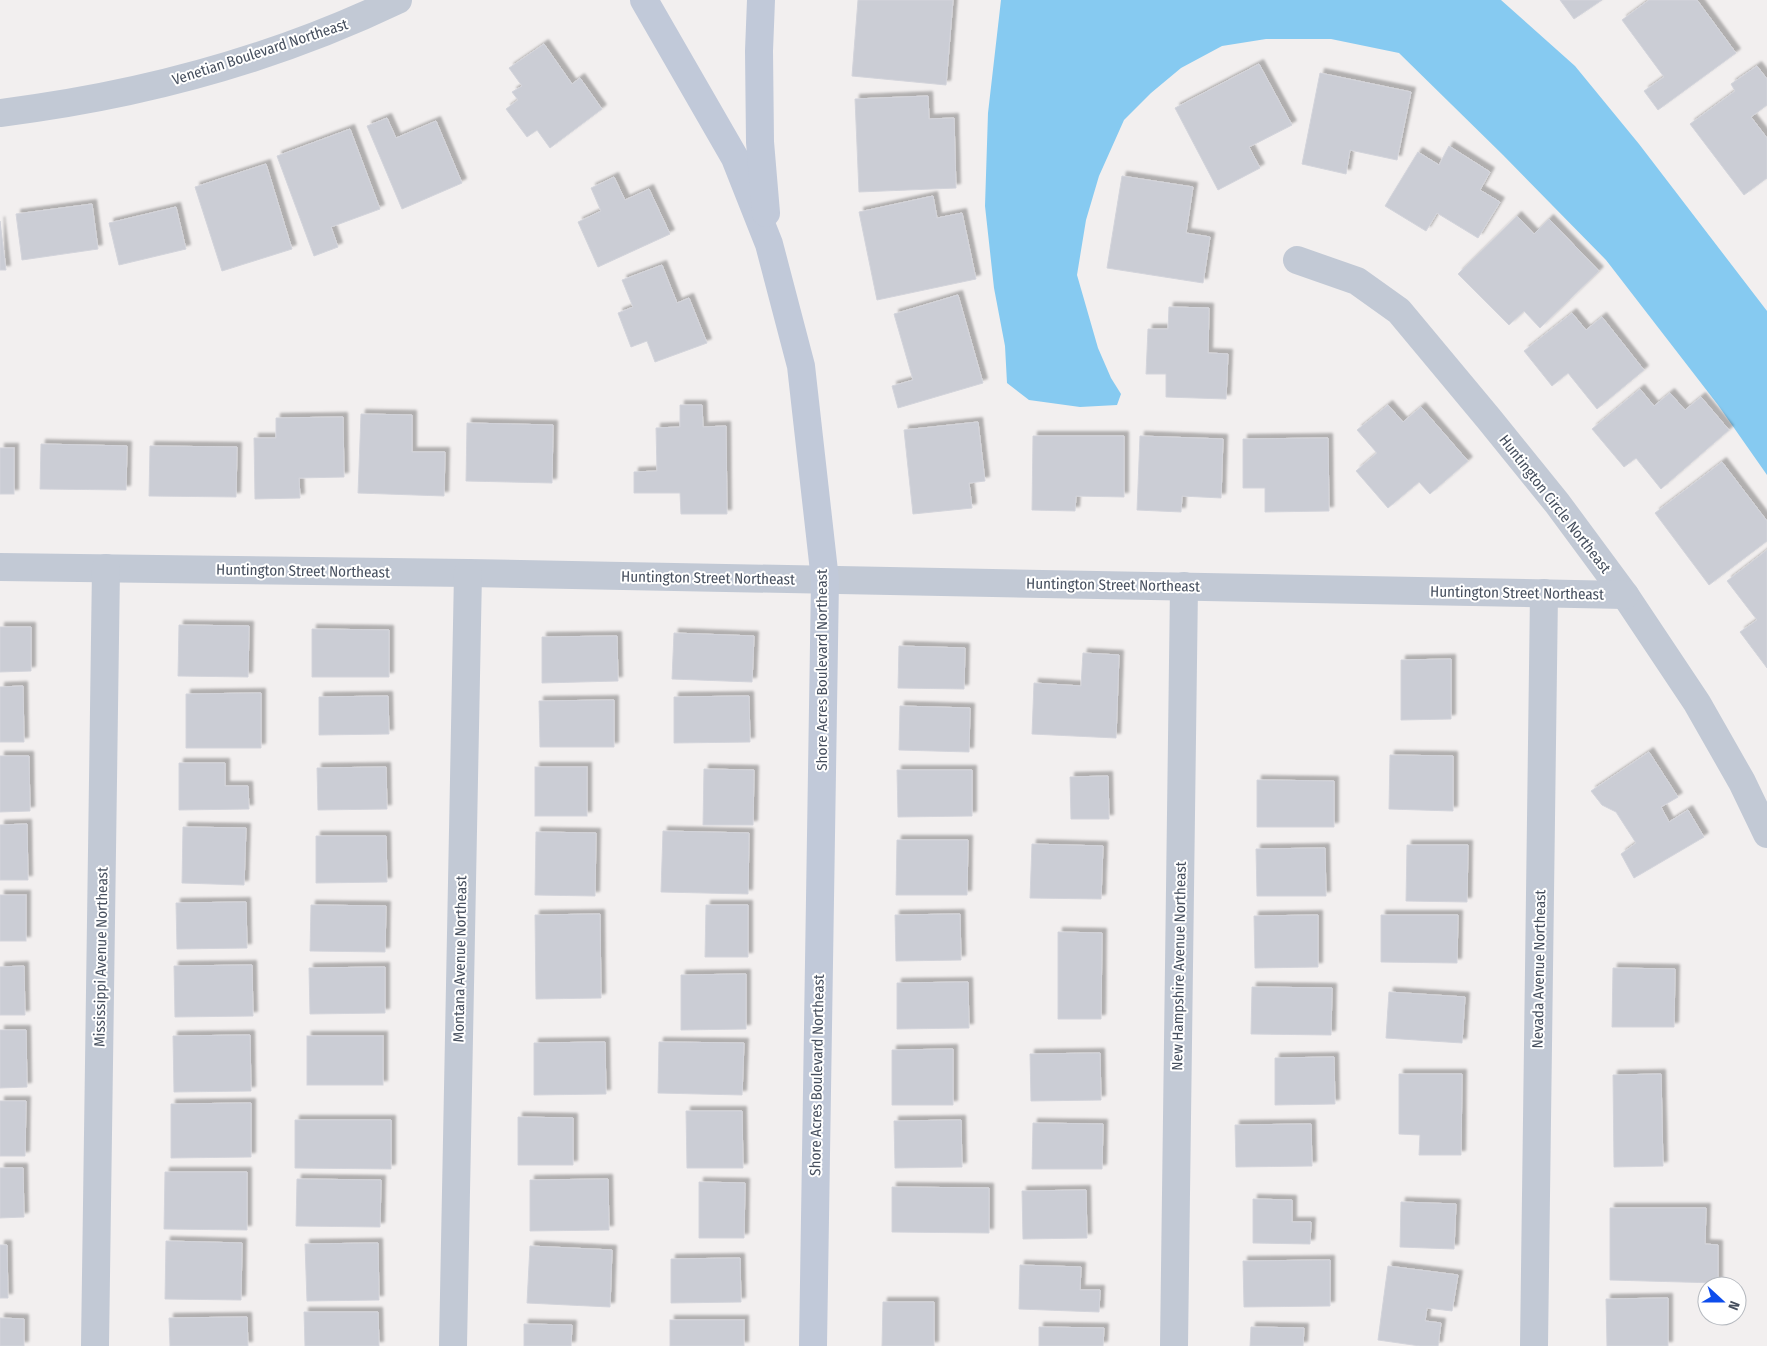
<svg xmlns="http://www.w3.org/2000/svg" width="1767" height="1346" font-family="'Fira Sans Condensed',sans-serif">
	<style>
		.water { fill: #86caf1 }
		.building { fill: #cbcdd5; stroke: #d3d4db; filter: url(#shadow) }
		.lines { fill: none; stroke-linecap: round; stroke-linejoin: round }
		.street { stroke: #c2c9d5; stroke-width: 28 }
		.secondary { stroke: #c1c9d9; stroke-width: 28 }
		.labels { text-anchor: middle; dominant-baseline: central; stroke-width: 4; stroke-linejoin: round; paint-order: stroke }
		.street-label { font-size: 15px; fill: #464f5e; stroke: #fff }
	</style>
	<defs>
		<filter id="shadow"><feDropShadow dx="4.5" dy="-4.5" stdDeviation="1" flood-color="#0004"/></filter>
	</defs>
	<rect width="100%" height="100%" fill="#f2efef"/>
	<polygon class="water" points="1001,0 1501,0 1575,66 1639,144 1767,311 1767,475 1718,405 1606,260 1503,155 1399,53 1331,39 1266,39 1222,46 1181,68 1151,93 1124,120 1099,176 1086,220 1077,275 1098,348 1111,378 1121,394 1117,405 1080,407 1029,400 1007,383 1005,346 994,288 985,206 988,113"/>
	<g class="building">
		<polygon points="858,0 953,0 946,85 852,76"/>
		<polygon points="1560,0 1602,0 1574,19"/>
		<polygon points="1649,0 1697,0 1736,53 1658,110 1644,91 1664,77 1622,20"/>
		<polygon points="544,44 572,84 580,78 602,109 550,148 537,130 527,137 506,109 518,100 512,92 522,86 509,68"/>
		<polygon points="1259,64 1292,125 1249,147 1260,168 1218,190 1175,108"/>
		<polygon points="1757,66 1767,79 1767,105 1751,117 1767,138 1767,178 1744,195 1690,124 1735,91 1731,84"/>
		<polygon points="1320,73 1411,92 1397,160 1350,150 1346,174 1302,164"/>
		<polygon points="928,96 929,119 954,118 956,188 859,192 855,99"/>
		<polygon points="387,118 396,138 436,121 462,183 402,209 367,126"/>
		<polygon points="350,129 380,209 331,227 338,247 314,256 277,156"/>
		<polygon points="1449,146 1490,172 1480,190 1500,202 1478,238 1437,213 1426,231 1385,206 1418,152 1439,165"/>
		<polygon points="266,164 292,249 222,271 195,187"/>
		<polygon points="1122,176 1193,187 1186,233 1210,237 1203,283 1107,268"/>
		<polygon points="614,177 625,200 649,189 670,234 598,267 578,222 601,211 591,188"/>
		<polygon points="933,196 937,218 962,213 976,279 877,300 859,212"/>
		<polygon points="92,204 98,249 22,260 16,214"/>
		<polygon points="176,207 186,249 119,265 109,223"/>
		<polygon points="1517,216 1534,234 1549,219 1599,271 1540,328 1524,311 1509,325 1458,274"/>
		<polygon points="0,221 6,270 0,270"/>
		<polygon points="662,265 677,303 689,298 707,343 655,362 647,341 631,347 618,313 633,307 622,280"/>
		<polygon points="958,295 983,383 898,408 892,386 913,380 894,314"/>
		<polygon points="1169,307 1209,308 1208,353 1228,354 1226,399 1166,397 1166,374 1146,374 1148,329 1168,329"/>
		<polygon points="1572,313 1586,330 1602,317 1644,370 1597,409 1568,373 1552,386 1524,351"/>
		<polygon points="1640,389 1654,406 1670,393 1685,410 1701,397 1729,430 1661,489 1636,458 1624,467 1592,429"/>
		<polygon points="680,405 702,405 703,427 726,426 727,514 681,514 680,493 634,493 634,472 657,471 656,428 680,427"/>
		<polygon points="1388,405 1403,422 1421,407 1468,461 1430,494 1419,482 1388,508 1356,471 1377,453 1357,430"/>
		<polygon points="361,414 412,415 412,452 445,452 444,496 358,493"/>
		<polygon points="343,417 344,477 299,478 300,498 255,499 254,438 276,438 276,418"/>
		<polygon points="978,422 985,481 969,483 972,508 913,514 904,430"/>
		<polygon points="467,423 553,425 552,483 466,481"/>
		<polygon points="1033,436 1124,436 1124,497 1076,496 1075,511 1032,510"/>
		<polygon points="1140,436 1223,439 1221,498 1182,496 1181,512 1137,510"/>
		<polygon points="1328,438 1329,511 1265,512 1265,488 1243,488 1243,439"/>
		<polygon points="41,444 127,446 126,490 40,489"/>
		<polygon points="150,446 237,447 236,497 149,496"/>
		<rect x="0" y="448" width="14" height="46"/>
		<polygon points="1722,462 1767,521 1767,541 1709,585 1655,513"/>
		<polygon points="1767,550 1767,668 1740,632 1757,620 1727,581"/>
		<polygon points="179,625 249,626 248,677 178,676"/>
		<polygon points="0,627 31,627 31,671 0,672"/>
		<polygon points="312,629 389,630 389,677 312,677"/>
		<polygon points="674,633 754,636 752,682 672,679"/>
		<polygon points="617,636 618,681 542,683 542,637"/>
		<polygon points="899,646 965,648 964,689 898,688"/>
		<polygon points="1083,653 1119,655 1116,738 1032,734 1034,683 1081,686"/>
		<polygon points="1451,659 1451,719 1401,720 1401,660"/>
		<polygon points="23,686 24,742 0,742 0,687"/>
		<polygon points="261,693 261,748 186,748 186,694"/>
		<polygon points="388,696 389,734 319,735 319,697"/>
		<polygon points="749,696 750,742 674,743 674,697"/>
		<polygon points="614,700 614,747 540,747 539,701"/>
		<polygon points="900,706 970,708 969,752 899,750"/>
		<polygon points="1649,752 1678,797 1661,807 1669,822 1688,810 1704,837 1634,878 1621,854 1636,843 1616,812 1602,805 1591,791"/>
		<polygon points="1390,755 1453,756 1453,811 1389,809"/>
		<polygon points="0,756 29,756 30,811 0,812"/>
		<polygon points="179,763 225,763 225,786 248,786 249,809 179,810"/>
		<polygon points="386,767 387,809 318,810 317,768"/>
		<rect x="535" y="767" width="52" height="49"/>
		<polygon points="704,769 754,770 753,825 703,825"/>
		<polygon points="897,770 972,770 972,816 898,817"/>
		<polygon points="1108,776 1109,819 1071,819 1070,777"/>
		<polygon points="1257,780 1334,781 1334,827 1257,827"/>
		<polygon points="27,824 28,880 0,880 0,825"/>
		<polygon points="183,827 246,828 244,885 182,883"/>
		<polygon points="663,831 749,833 748,894 661,892"/>
		<polygon points="536,832 596,833 595,896 535,895"/>
		<polygon points="316,836 386,836 387,882 316,883"/>
		<polygon points="897,840 968,840 967,895 896,895"/>
		<polygon points="1032,844 1103,846 1101,899 1030,898"/>
		<polygon points="1407,845 1468,845 1467,902 1406,901"/>
		<polygon points="1325,848 1326,896 1257,896 1256,849"/>
		<rect x="0" y="895" width="26" height="46"/>
		<polygon points="246,902 247,948 177,949 176,903"/>
		<polygon points="311,905 386,906 385,952 310,951"/>
		<polygon points="706,905 748,905 748,957 705,957"/>
		<polygon points="600,914 601,998 536,999 535,915"/>
		<polygon points="960,914 961,960 896,961 895,915"/>
		<polygon points="1318,915 1318,967 1255,968 1254,916"/>
		<polygon points="1381,915 1458,915 1457,963 1381,962"/>
		<polygon points="1058,932 1102,933 1101,1019 1058,1019"/>
		<polygon points="252,965 253,1016 175,1017 174,966"/>
		<polygon points="24,966 25,1015 0,1015 0,967"/>
		<polygon points="385,967 385,1013 310,1014 309,968"/>
		<polygon points="1613,968 1675,969 1674,1027 1612,1027"/>
		<polygon points="746,974 746,1029 681,1030 681,975"/>
		<polygon points="968,982 969,1028 897,1029 897,983"/>
		<polygon points="1252,987 1332,988 1331,1035 1251,1034"/>
		<polygon points="1389,992 1465,997 1462,1043 1386,1038"/>
		<polygon points="0,1030 26,1030 27,1087 0,1088"/>
		<polygon points="250,1035 251,1091 174,1092 173,1036"/>
		<rect x="307" y="1036" width="76" height="49"/>
		<polygon points="605,1042 606,1094 534,1095 534,1043"/>
		<polygon points="659,1042 744,1043 742,1095 658,1093"/>
		<polygon points="953,1049 953,1105 892,1105 892,1050"/>
		<polygon points="1100,1053 1101,1100 1031,1101 1030,1054"/>
		<polygon points="1334,1057 1335,1104 1275,1105 1275,1058"/>
		<polygon points="1399,1074 1462,1074 1461,1155 1419,1155 1420,1135 1399,1134"/>
		<polygon points="1661,1074 1663,1166 1614,1167 1613,1075"/>
		<polygon points="0,1101 26,1101 25,1156 0,1156"/>
		<polygon points="251,1103 251,1157 171,1158 171,1104"/>
		<polygon points="686,1111 742,1111 743,1168 687,1168"/>
		<polygon points="518,1117 573,1118 573,1165 518,1165"/>
		<polygon points="295,1120 391,1120 391,1169 295,1168"/>
		<polygon points="961,1120 962,1167 895,1168 894,1121"/>
		<polygon points="1033,1123 1103,1124 1102,1169 1032,1169"/>
		<polygon points="1311,1124 1312,1166 1236,1167 1235,1125"/>
		<polygon points="0,1168 23,1168 24,1217 0,1218"/>
		<polygon points="165,1172 247,1172 247,1230 164,1229"/>
		<polygon points="297,1179 381,1180 380,1227 296,1226"/>
		<polygon points="608,1179 609,1230 530,1231 530,1180"/>
		<polygon points="699,1182 745,1183 744,1238 699,1238"/>
		<polygon points="892,1187 989,1188 989,1233 892,1232"/>
		<polygon points="1086,1190 1087,1238 1023,1239 1022,1191"/>
		<polygon points="1253,1199 1292,1200 1292,1222 1311,1222 1310,1244 1253,1243"/>
		<polygon points="1401,1202 1456,1204 1454,1249 1400,1247"/>
		<polygon points="1610,1208 1706,1208 1705,1244 1718,1245 1718,1283 1610,1280"/>
		<polygon points="166,1241 242,1243 241,1300 165,1299"/>
		<polygon points="378,1243 379,1300 307,1301 305,1244"/>
		<polygon points="0,1245 7,1245 8,1298 0,1298"/>
		<polygon points="530,1246 612,1250 610,1307 527,1303"/>
		<polygon points="740,1258 741,1302 671,1303 671,1259"/>
		<polygon points="1330,1260 1330,1306 1244,1307 1243,1261"/>
		<polygon points="1020,1265 1081,1267 1080,1290 1100,1290 1099,1312 1019,1309"/>
		<polygon points="1388,1266 1458,1275 1452,1311 1427,1308 1425,1321 1441,1323 1438,1346 1420,1346 1378,1340"/>
		<polygon points="1668,1298 1668,1346 1607,1346 1606,1299"/>
		<polygon points="883,1302 934,1302 934,1346 882,1346"/>
		<polygon points="304,1312 378,1312 379,1346 305,1346"/>
		<polygon points="247,1317 248,1346 170,1346 169,1318"/>
		<polygon points="0,1318 24,1319 24,1346 0,1346"/>
		<rect x="670" y="1320" width="74" height="26"/>
		<polygon points="524,1324 572,1325 571,1346 524,1346"/>
		<polygon points="1039,1327 1104,1328 1103,1346 1039,1346"/>
		<polygon points="1251,1327 1304,1328 1303,1346 1250,1346"/>
	</g>
	<g class="lines">
		<g class="street">
			<path d="M0,113C137,96 273,60 398,0"/>
			<polyline points="1297,260 1357,281 1399,311 1489,419 1557,503 1625,595 1697,703 1742,782 1767,834"/>
			<polyline points="0,567 468,573 1625,595"/>
			<polyline points="95,1346 106,568"/>
			<polyline points="453,1346 468,573"/>
			<polyline points="1174,1346 1184,586"/>
			<polyline points="1534,1346 1544,593"/>
		</g>
		<g class="secondary">
			<polyline points="644,0 735,158 769,244 801,366 825,580 813,1346"/>
			<polyline points="761,0 759,51 760,142 766,213"/>
		</g>
	</g>
	<g class="labels">
		<g class="street-label">
			<text transform="translate(260 52) rotate(-18)">Venetian Boulevard Northeast</text>
			<text transform="translate(1555 504) rotate(52)">Huntington Circle Northeast</text>
			<text transform="translate(303 571) rotate(1)">Huntington Street Northeast</text>
			<text transform="translate(708 578) rotate(1)">Huntington Street Northeast</text>
			<text transform="translate(1113 585) rotate(1)">Huntington Street Northeast</text>
			<text transform="translate(1517 593) rotate(1)">Huntington Street Northeast</text>
			<text transform="translate(822 670) rotate(-90)">Shore Acres Boulevard Northeast</text>
			<text transform="translate(101 957) rotate(-89)">Mississippi Avenue Northeast</text>
			<text transform="translate(460 959) rotate(-89)">Montana Avenue Northeast</text>
			<text transform="translate(1179 966) rotate(-89)">New Hampshire Avenue Northeast</text>
			<text transform="translate(1539 969) rotate(-89)">Nevada Avenue Northeast</text>
			<text transform="translate(817 1075) rotate(-89)">Shore Acres Boulevard Northeast</text>
		</g>
	</g>
	<g transform="translate(1722 1301) rotate(111)"><circle r="24" fill="#ffffff" stroke="#b5b9bf"/>
	<path d="M0-4L9 19L0 12L-9 19Z" fill="#0e4dec"/>
	<text y="-8" font-size="14" font-weight="bold" text-anchor="middle" fill="#464f5e">N</text>
	</g>
</svg>
